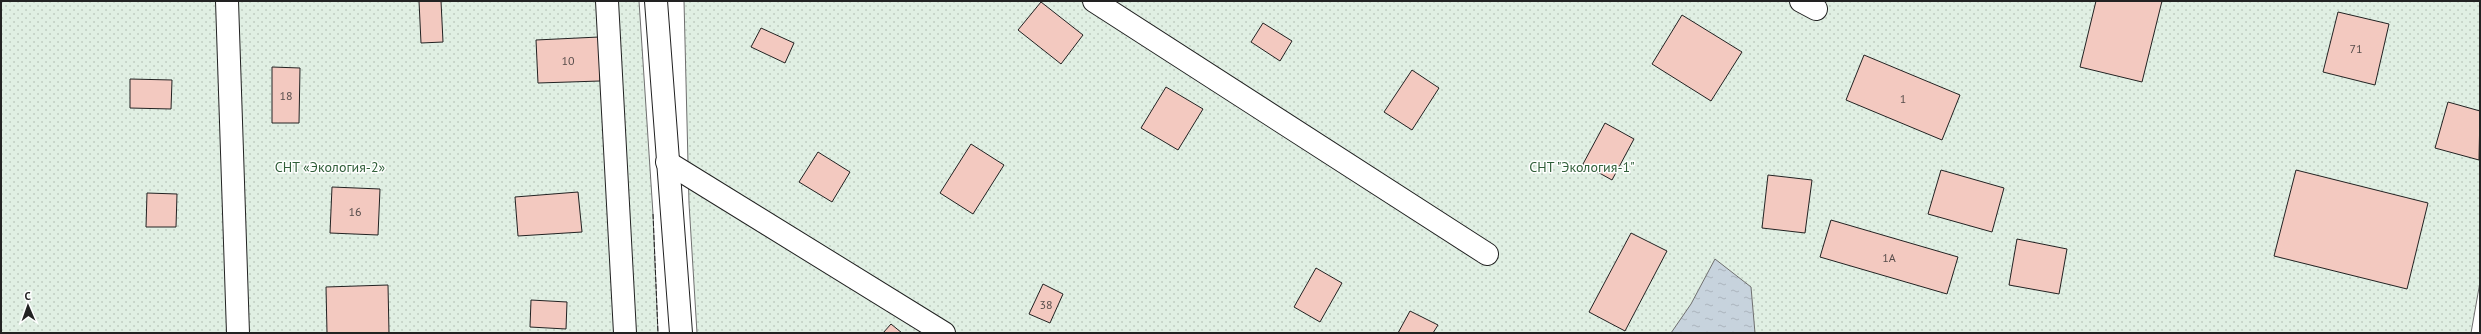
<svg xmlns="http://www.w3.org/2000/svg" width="2481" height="334" font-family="'PT Sans',sans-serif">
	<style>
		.grass { fill: url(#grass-dots); stroke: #6f6f6f }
		.water { fill: url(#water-ripples); stroke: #6f6f6f }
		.building { fill: #f3c9c0; stroke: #222 }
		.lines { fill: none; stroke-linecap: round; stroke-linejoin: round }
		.minor-casing { stroke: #222; stroke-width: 24 }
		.minor { stroke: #fff; stroke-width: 22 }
		.fence { stroke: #222; stroke-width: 1; stroke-dasharray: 5 2; stroke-linecap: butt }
		.labels { text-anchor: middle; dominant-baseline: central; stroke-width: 3; stroke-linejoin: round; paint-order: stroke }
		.number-label { font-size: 12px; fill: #564c4a }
		.park-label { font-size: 14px; fill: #2f5e38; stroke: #fff }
	</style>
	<defs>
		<pattern id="grass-dots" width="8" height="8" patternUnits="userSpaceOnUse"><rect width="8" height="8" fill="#e0efe3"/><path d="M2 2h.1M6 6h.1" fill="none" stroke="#c0cdc2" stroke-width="1.8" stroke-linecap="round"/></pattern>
		<pattern id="water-ripples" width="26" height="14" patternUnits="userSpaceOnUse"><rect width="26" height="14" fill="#c7d3dd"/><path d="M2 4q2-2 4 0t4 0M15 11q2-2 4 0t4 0" fill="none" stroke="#abb5bd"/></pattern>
	</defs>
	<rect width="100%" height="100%" fill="#fff"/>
	<g class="grass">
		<polygon points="1,1 639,1 653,214 658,333 1,333"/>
		<polygon points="684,1 2480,1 2480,282 2471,333 697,333 689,203"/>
	</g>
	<polygon class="water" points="1715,259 1751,287 1755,333 1671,333 1691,304"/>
	<g class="building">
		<polygon points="419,1 441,1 443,42 421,43"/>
		<polygon points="2096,1 2162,1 2142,82 2080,67"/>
		<polygon points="1041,2 1083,35 1061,64 1018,30"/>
		<polygon points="2338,12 2389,24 2375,85 2323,72"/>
		<polygon points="1682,15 1742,52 1711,101 1652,64"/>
		<polygon points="1263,23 1292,41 1280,61 1251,42"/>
		<polygon points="761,28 794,43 785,63 751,47"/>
		<polygon points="599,37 600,81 538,83 536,40"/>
		<polygon points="1864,55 1960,95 1942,140 1846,100"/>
		<polygon points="272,67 300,68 299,123 272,123"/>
		<polygon points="1412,70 1439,88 1412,130 1384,112"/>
		<polygon points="130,79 172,80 171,109 130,108"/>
		<polygon points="1166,87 1203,109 1178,150 1141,128"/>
		<polygon points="2448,102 2480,111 2479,160 2435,148"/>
		<polygon points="1605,123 1634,139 1612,180 1583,164"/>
		<polygon points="971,144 1004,165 973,214 940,193"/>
		<polygon points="818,152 850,172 832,202 799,182"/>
		<polygon points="1941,170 2004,188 1992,232 1928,214"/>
		<polygon points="2296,170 2428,203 2407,289 2274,256"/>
		<polygon points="1768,175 1812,180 1805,233 1762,228"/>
		<polygon points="332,187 380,189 378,235 330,233"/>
		<polygon points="578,192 582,232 518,236 515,197"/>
		<polygon points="147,193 177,194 176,227 146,227"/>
		<polygon points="1831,220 1958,257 1947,294 1820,257"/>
		<polygon points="1631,233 1667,251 1625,331 1589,312"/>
		<polygon points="2017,239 2067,249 2059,294 2009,285"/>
		<polygon points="1316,268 1342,283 1320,322 1294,307"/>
		<polygon points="1043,284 1063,294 1050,323 1029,314"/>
		<polygon points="388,285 389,333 327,333 326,287"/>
		<polygon points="531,300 567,302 566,329 530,327"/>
		<polygon points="1410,311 1438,325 1433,333 1398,333"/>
		<polygon points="891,324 902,333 883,333"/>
	</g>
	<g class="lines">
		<defs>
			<g id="minor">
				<polyline points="227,1 238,333"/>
				<polyline points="607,1 625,333"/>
				<polyline points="656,1 681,333"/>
				<polyline points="1094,1 1487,254"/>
				<polyline points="1801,1 1816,9"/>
				<polyline points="667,162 944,333"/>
			</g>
		</defs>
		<use href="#minor" class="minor-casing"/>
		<use href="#minor" class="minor"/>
		<polyline class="fence" points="653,214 658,333"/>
	</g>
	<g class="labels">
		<g class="number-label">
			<text x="2356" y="48">71</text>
			<text x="568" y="60">10</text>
			<text x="286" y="95">18</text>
			<text x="1903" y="98">1</text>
			<text x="355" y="211">16</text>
			<text x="1889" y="257">1А</text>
			<text x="1046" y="304">38</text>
		</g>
		<g class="park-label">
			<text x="330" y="167">СНТ «Экология-2»</text>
			<text x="1582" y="167">СНТ "Экология-1"</text>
		</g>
	</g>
	<rect width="2481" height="334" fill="none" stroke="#222222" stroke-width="4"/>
	<g transform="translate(28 306) rotate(358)" stroke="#ffffff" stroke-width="3" paint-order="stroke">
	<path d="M0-3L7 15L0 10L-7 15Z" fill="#222222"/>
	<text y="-6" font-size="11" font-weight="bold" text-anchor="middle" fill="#222222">С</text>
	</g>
</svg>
